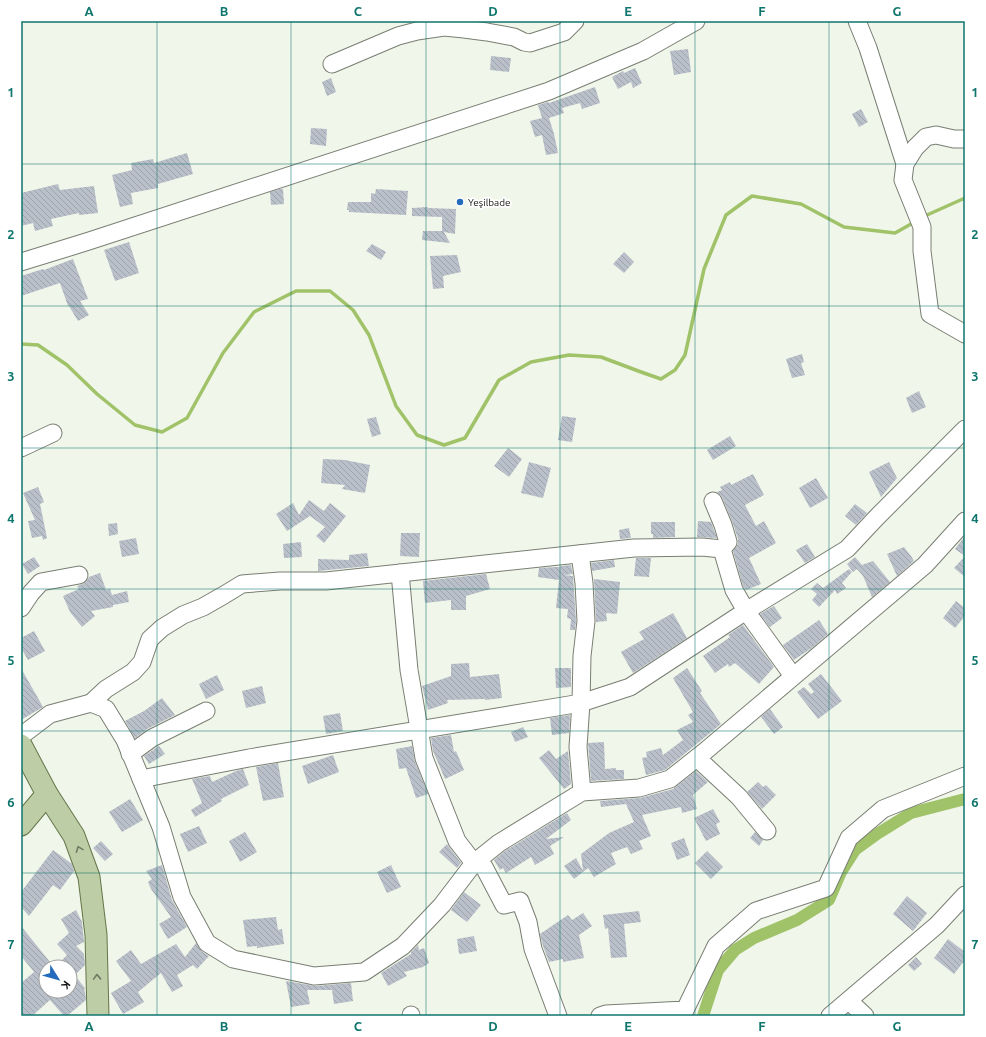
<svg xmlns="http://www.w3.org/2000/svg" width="986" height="1037" font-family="Ubuntu,sans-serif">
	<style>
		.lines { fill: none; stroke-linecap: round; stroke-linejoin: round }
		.stream { stroke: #a0c268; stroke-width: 3.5 }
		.canal { stroke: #a0c268; stroke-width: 12 }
		.building { fill: url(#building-back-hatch) }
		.minor-casing { stroke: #797e73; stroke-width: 19 }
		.major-casing { stroke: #65764a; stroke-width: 23 }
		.minor { stroke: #fff; stroke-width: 17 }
		.major { stroke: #bdcda5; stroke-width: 21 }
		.oneway { stroke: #707a62 }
		.grid { fill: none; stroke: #0f766e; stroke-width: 1; stroke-opacity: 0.55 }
		.poi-dot { fill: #246bbb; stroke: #fff; stroke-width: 1.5 }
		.labels { text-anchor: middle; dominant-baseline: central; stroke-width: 3.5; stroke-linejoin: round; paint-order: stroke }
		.poi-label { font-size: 10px; fill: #121410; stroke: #fff; text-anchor: start }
		.neatline { fill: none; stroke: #0f766e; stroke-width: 1.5 }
		.grid-label { font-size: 13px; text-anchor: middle; font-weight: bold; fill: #0f766e }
	</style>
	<defs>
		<pattern id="building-back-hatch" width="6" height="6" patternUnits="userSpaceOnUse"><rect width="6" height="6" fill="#b9c0ca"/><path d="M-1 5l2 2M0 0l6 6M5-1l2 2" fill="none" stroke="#9ea4ac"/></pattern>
	</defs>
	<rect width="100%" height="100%" fill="#f1f6ea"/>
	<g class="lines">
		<g class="stream">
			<polyline points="927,215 965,198"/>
			<polyline points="21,344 38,345 67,365 97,394 135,425 162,432 187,418 223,353 254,312 296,291 330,291 353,310 369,335 396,406 417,435 444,445 465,438 499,380 531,362 569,355 601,357 641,372 661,379 675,370 685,355 704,269 726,215 752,196 801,204 844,227 895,233 911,224"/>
		</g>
		<polyline class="canal" points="703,1016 718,970 735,950 754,938 797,920 829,900 841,872 855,850 877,834 911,813 965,799"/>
	</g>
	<g class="building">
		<polygon points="688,49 691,72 674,75 670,51"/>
		<polygon points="491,56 511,58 509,72 490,70"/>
		<polygon points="635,68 642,83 633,88 631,82 618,89 612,77 623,71 624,73"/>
		<polygon points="331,78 336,92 327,96 322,82"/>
		<polygon points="595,87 600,103 582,109 580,103 562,108 564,113 549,118 554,134 558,153 546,155 542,135 535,137 530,121 542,118 538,105 548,102 549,103"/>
		<polygon points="861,109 868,122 859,127 852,114"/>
		<polygon points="311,128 327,129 326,146 310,144"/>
		<polygon points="187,153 193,174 158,184 158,188 131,193 133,204 120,207 112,175 132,170 131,163 153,159 154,163"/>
		<polygon points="58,184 60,190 94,186 98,213 79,215 79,213 51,219 53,226 35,231 33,223 21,226 21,193"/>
		<polygon points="280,189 283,189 284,204 271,205 270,192"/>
		<polygon points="376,189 408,191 406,215 349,212 349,210 347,210 348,202 371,202 371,193 375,194"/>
		<polygon points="428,207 428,208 456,209 455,234 444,232 450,243 422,240 423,231 442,231 442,217 412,216 412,208"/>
		<polygon points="129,242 139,273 115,281 104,250"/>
		<polygon points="372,244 386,252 381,260 366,251"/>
		<polygon points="624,252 634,262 624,273 613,264"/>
		<polygon points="457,255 461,272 443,276 444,288 433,289 430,256"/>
		<polygon points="73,259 88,299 80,301 89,315 78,321 69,306 68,306 60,283 21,296 21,276 43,269 44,270"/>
		<polygon points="802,354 804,362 801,363 805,375 792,378 786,359"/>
		<polygon points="919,391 926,407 912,413 906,398"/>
		<polygon points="562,416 576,418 572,442 558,440"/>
		<polygon points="376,417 381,434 372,437 367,419"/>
		<polygon points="730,436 736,446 713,460 707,450"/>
		<polygon points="508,448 522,459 509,477 494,466"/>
		<polygon points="323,459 345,460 370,465 365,493 342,489 345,485 321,483"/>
		<polygon points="529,462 551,468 543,498 521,493"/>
		<polygon points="889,462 897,478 881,497 869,472"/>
		<polygon points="753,474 764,495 745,505 756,526 764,521 776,543 749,558 761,584 746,590 743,586 733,551 738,544 738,539 732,521 722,497 717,492 722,490 720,487 730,482 731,485"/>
		<polygon points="816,478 828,498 810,508 799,488"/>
		<polygon points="38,487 44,502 40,504 47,538 43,540 42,536 32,538 28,521 35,520 23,493"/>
		<polygon points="309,500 324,511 330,503 346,516 324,543 316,536 325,527 310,516 287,531 276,514 293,503 299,515"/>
		<polygon points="855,504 867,513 856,525 845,516"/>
		<polygon points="698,521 711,522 717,538 697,537"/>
		<polygon points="651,522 675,522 675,537 653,538 653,534 651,534"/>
		<polygon points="117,523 118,534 109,536 108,524"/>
		<polygon points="629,528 631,538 620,539 619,530"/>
		<polygon points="401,533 420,533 419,557 400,556"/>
		<polygon points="965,536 965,577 954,568 965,556 955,549"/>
		<polygon points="136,538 139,554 122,557 119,541"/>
		<polygon points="301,542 302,557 284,558 283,544"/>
		<polygon points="807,544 815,557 805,563 796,550"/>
		<polygon points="904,547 911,556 914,561 897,576 887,554"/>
		<polygon points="367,553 369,566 318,571 318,559 349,560 349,555"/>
		<polygon points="34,557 40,566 28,574 22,564"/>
		<polygon points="855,557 862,565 859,566 873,561 890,582 872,597 863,576 857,569 853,572 847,564"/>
		<polygon points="636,558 651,558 649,577 634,576"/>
		<polygon points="614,560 615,567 592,571 591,563"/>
		<polygon points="571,565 573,574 564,575 573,576 576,621 575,630 570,630 571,619 567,618 568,609 556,608 559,580 538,577 539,568 555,567 560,567 561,566"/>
		<polygon points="849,569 852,572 842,583 846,588 837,594 835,590 819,607 812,600 817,594 811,589 817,583 823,588"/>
		<polygon points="100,573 106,590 110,589 112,595 127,591 129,602 113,605 113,607 91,611 95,616 82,627 70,612 63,596 79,589 77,586 85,583 89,577"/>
		<polygon points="486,574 490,589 466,596 466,610 451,610 451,600 425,603 423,581"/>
		<polygon points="594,579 620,582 617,614 606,613 607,621 596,622"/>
		<polygon points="956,601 965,608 965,616 955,628 943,618"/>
		<polygon points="774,606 782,618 770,627 760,614"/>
		<polygon points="673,613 687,638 633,673 621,652 644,639 639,632"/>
		<polygon points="819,620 828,634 813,647 794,660 783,645"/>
		<polygon points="743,625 774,667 759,684 735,663 729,667 728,664 715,673 703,656 730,637 728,635"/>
		<polygon points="34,631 45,651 28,660 21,648 21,638"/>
		<polygon points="469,663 470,677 499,674 502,698 485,700 485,699 447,700 448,703 428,710 422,686 451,676 451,664"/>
		<polygon points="21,668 43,707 21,720"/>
		<polygon points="555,668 571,668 571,687 556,688"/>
		<polygon points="687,668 702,691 700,693 721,724 665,770 646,775 642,758 647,757 646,752 661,748 663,755 683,740 677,730 693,722 688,715 693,712 673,678"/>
		<polygon points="821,674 842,701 818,719 797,692 804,687 811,694 814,692 808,684"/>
		<polygon points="217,675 224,690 206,699 199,684"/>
		<polygon points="262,686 266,703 246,708 242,691"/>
		<polygon points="162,698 175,715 147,729 135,738 125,721 144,711"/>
		<polygon points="770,709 783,727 774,734 761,717"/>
		<polygon points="340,713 343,731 326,734 323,716"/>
		<polygon points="570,715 569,733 552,735 550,718"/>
		<polygon points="523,727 528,737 515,742 511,732"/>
		<polygon points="451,735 454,752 456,751 464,770 445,779 433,751 431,738"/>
		<polygon points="604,742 605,769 616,768 616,770 624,770 624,779 591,781 588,743"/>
		<polygon points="159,746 165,754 149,764 144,756"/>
		<polygon points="412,746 415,762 428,794 416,798 406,768 399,769 396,749"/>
		<polygon points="549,750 556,759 568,751 571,784 564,789 539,758"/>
		<polygon points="333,755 339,772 308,784 302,766"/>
		<polygon points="278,763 284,797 263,801 256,767"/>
		<polygon points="243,769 249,785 221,799 222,801 195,817 191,810 202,803 192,779 210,776 212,782 236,771"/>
		<polygon points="696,771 708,782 693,795 697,809 682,813 681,807 642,815 651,836 639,841 643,849 631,854 627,847 611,853 616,864 594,877 588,868 574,879 564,866 576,858 583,871 581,854 609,833 634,822 626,804 601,807 600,801 640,798 673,789"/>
		<polygon points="758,782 763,787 766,785 776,795 762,809 747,792"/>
		<polygon points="130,799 143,820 122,832 109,812"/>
		<polygon points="713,809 720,822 716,824 720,834 706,841 694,818"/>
		<polygon points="567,813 571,820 546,839 564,837 550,846 554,854 535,865 531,857 506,873 503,868 500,870 494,860 505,851"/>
		<polygon points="199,826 207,843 188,852 180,834"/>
		<polygon points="245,832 257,852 240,862 229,841"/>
		<polygon points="755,832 763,840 759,846 750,838"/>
		<polygon points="684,838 690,855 677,860 671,843"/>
		<polygon points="101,841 113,854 105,861 93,848"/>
		<polygon points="447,844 461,863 457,868 439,852"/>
		<polygon points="53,850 72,864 74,871 60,890 53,885 29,916 21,907 21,892"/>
		<polygon points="707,851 723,867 711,879 695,863"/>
		<polygon points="162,865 172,900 187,927 168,939 159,924 171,917 151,889 148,882 152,879 146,871"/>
		<polygon points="391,865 401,887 387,893 377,872"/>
		<polygon points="464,892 481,905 467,922 451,910"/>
		<polygon points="907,896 927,913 913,931 893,914"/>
		<polygon points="76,910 82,922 84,942 76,946 84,954 85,965 76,974 62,960 67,955 57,944 69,933 61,919"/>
		<polygon points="639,911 641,922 624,924 627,957 611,958 608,928 605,929 603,915"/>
		<polygon points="583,913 592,926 579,935 584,958 563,962 563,959 549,962 543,946 540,934 568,915 572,920"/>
		<polygon points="276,917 278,930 282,929 284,944 257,948 257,946 247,947 243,920"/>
		<polygon points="21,926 54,967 46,967 46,991 70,991 70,982 76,977 85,988 84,990 85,992 86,1000 67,1016 64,1016 50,1000 32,1016 21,1016 21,983 34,972 21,956"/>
		<polygon points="474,936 477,951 459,954 457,939"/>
		<polygon points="948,939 965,952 965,960 954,974 934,958"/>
		<polygon points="196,943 201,951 209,956 197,969 193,965 177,975 183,986 172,992 161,973 138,992 144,1002 123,1014 111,993 131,981 116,961 131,950 141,964 176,944 185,957"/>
		<polygon points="418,945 419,950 424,948 429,963 423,967 404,972 407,976 388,986 381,973 411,954 411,952"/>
		<polygon points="916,957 922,964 914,971 908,965"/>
		<polygon points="286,981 315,986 351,983 353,1001 334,1004 332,990 307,990 310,1004 291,1007"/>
	</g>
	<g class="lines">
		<defs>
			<g id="minor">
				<polyline points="857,21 868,48 905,164"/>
				<polyline points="332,64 398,36 417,31 444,27 464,29 487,32 514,37 524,42 530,43 564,32 575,21"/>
				<polyline points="965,139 954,139 936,135 926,137 915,148 905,164 903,180 922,227 922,251 930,314 965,334"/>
				<polyline points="21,262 89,241 549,91 643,51 696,21"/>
				<polyline points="21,448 53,433"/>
				<polyline points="713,501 723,525 728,542 722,549 734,590 746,611 793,676"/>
				<polyline points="580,554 584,583 586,621 582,656 581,703 578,747 582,792"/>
				<polyline points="400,573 409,670 424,758 457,841 474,863 484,867 504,905 520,901 528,922 533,949 558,1016"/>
				<polyline points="21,608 31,593 41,582 79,575"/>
				<polyline points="91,703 106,689 133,672 142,662 150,639 162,628 183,615 203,607 224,595 242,584 280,581 326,581 634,548 702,547 722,549"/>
				<polyline points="21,736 50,714 91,703 106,709 125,740 161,827 182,897 207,943 233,959 314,976 364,972 403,946 442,905 474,863 499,843 582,792 639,788 670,779 703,753 925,565 965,521"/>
				<polyline points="130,754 152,738 206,711"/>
				<polyline points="697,758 739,797 767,831"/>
				<polyline points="141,779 249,758 581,703 630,687 746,611 847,549 877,517 965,429"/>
				<polyline points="849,1001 865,1016"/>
				<polyline points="411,1015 411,1016"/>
				<polyline points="600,1016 606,1014 685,1010 716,946 756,911 826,888 849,838 883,809 965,776"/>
				<polyline points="830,1016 937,925 965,895"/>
			</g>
			<g id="major">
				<polyline points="21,745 47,794 74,836 89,877 96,935 98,1016"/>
				<polyline points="21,825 47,794"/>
			</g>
		</defs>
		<use href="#minor" class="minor-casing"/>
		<use href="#major" class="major-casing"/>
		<use href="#minor" class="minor"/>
		<use href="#major" class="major"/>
	</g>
	<defs><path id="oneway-chevron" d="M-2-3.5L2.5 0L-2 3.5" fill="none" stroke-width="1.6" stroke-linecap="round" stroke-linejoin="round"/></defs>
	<g class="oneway">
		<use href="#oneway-chevron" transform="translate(79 849) rotate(-111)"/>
		<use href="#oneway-chevron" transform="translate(97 977) rotate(-92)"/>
	</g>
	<path class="grid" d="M157,21V1016M291,21V1016M426,21V1016M560,21V1016M695,21V1016M829,21V1016M21,164H965M21,306H965M21,448H965M21,589H965M21,731H965M21,873H965"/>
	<circle class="poi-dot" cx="460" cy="202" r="4"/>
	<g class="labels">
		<g class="poi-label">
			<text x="468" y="202">Yeşilbade</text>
		</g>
	</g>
	<rect width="986" height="1037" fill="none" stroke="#ffffff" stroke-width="44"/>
	<g transform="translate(58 979) rotate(127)"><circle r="19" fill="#ffffff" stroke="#a0a19f"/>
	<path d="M0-3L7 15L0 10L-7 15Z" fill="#246bbb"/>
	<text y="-6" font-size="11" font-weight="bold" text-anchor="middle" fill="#121410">K</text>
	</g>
	<rect x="22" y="22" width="942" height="993" class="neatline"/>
	<g class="grid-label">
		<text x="89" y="16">A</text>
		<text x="224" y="16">B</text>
		<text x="358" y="16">C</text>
		<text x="493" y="16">D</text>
		<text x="628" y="16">E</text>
		<text x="762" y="16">F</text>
		<text x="897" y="16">G</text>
		<text x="11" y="97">1</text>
		<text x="975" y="97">1</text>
		<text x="11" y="239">2</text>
		<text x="975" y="239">2</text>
		<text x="11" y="381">3</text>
		<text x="975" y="381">3</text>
		<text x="11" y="523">4</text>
		<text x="975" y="523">4</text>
		<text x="11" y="665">5</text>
		<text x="975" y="665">5</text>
		<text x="11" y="807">6</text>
		<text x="975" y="807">6</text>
		<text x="11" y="949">7</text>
		<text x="975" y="949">7</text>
		<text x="89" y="1031">A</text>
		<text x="224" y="1031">B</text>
		<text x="358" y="1031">C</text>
		<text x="493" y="1031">D</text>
		<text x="628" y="1031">E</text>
		<text x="762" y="1031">F</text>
		<text x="897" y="1031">G</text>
	</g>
</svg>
